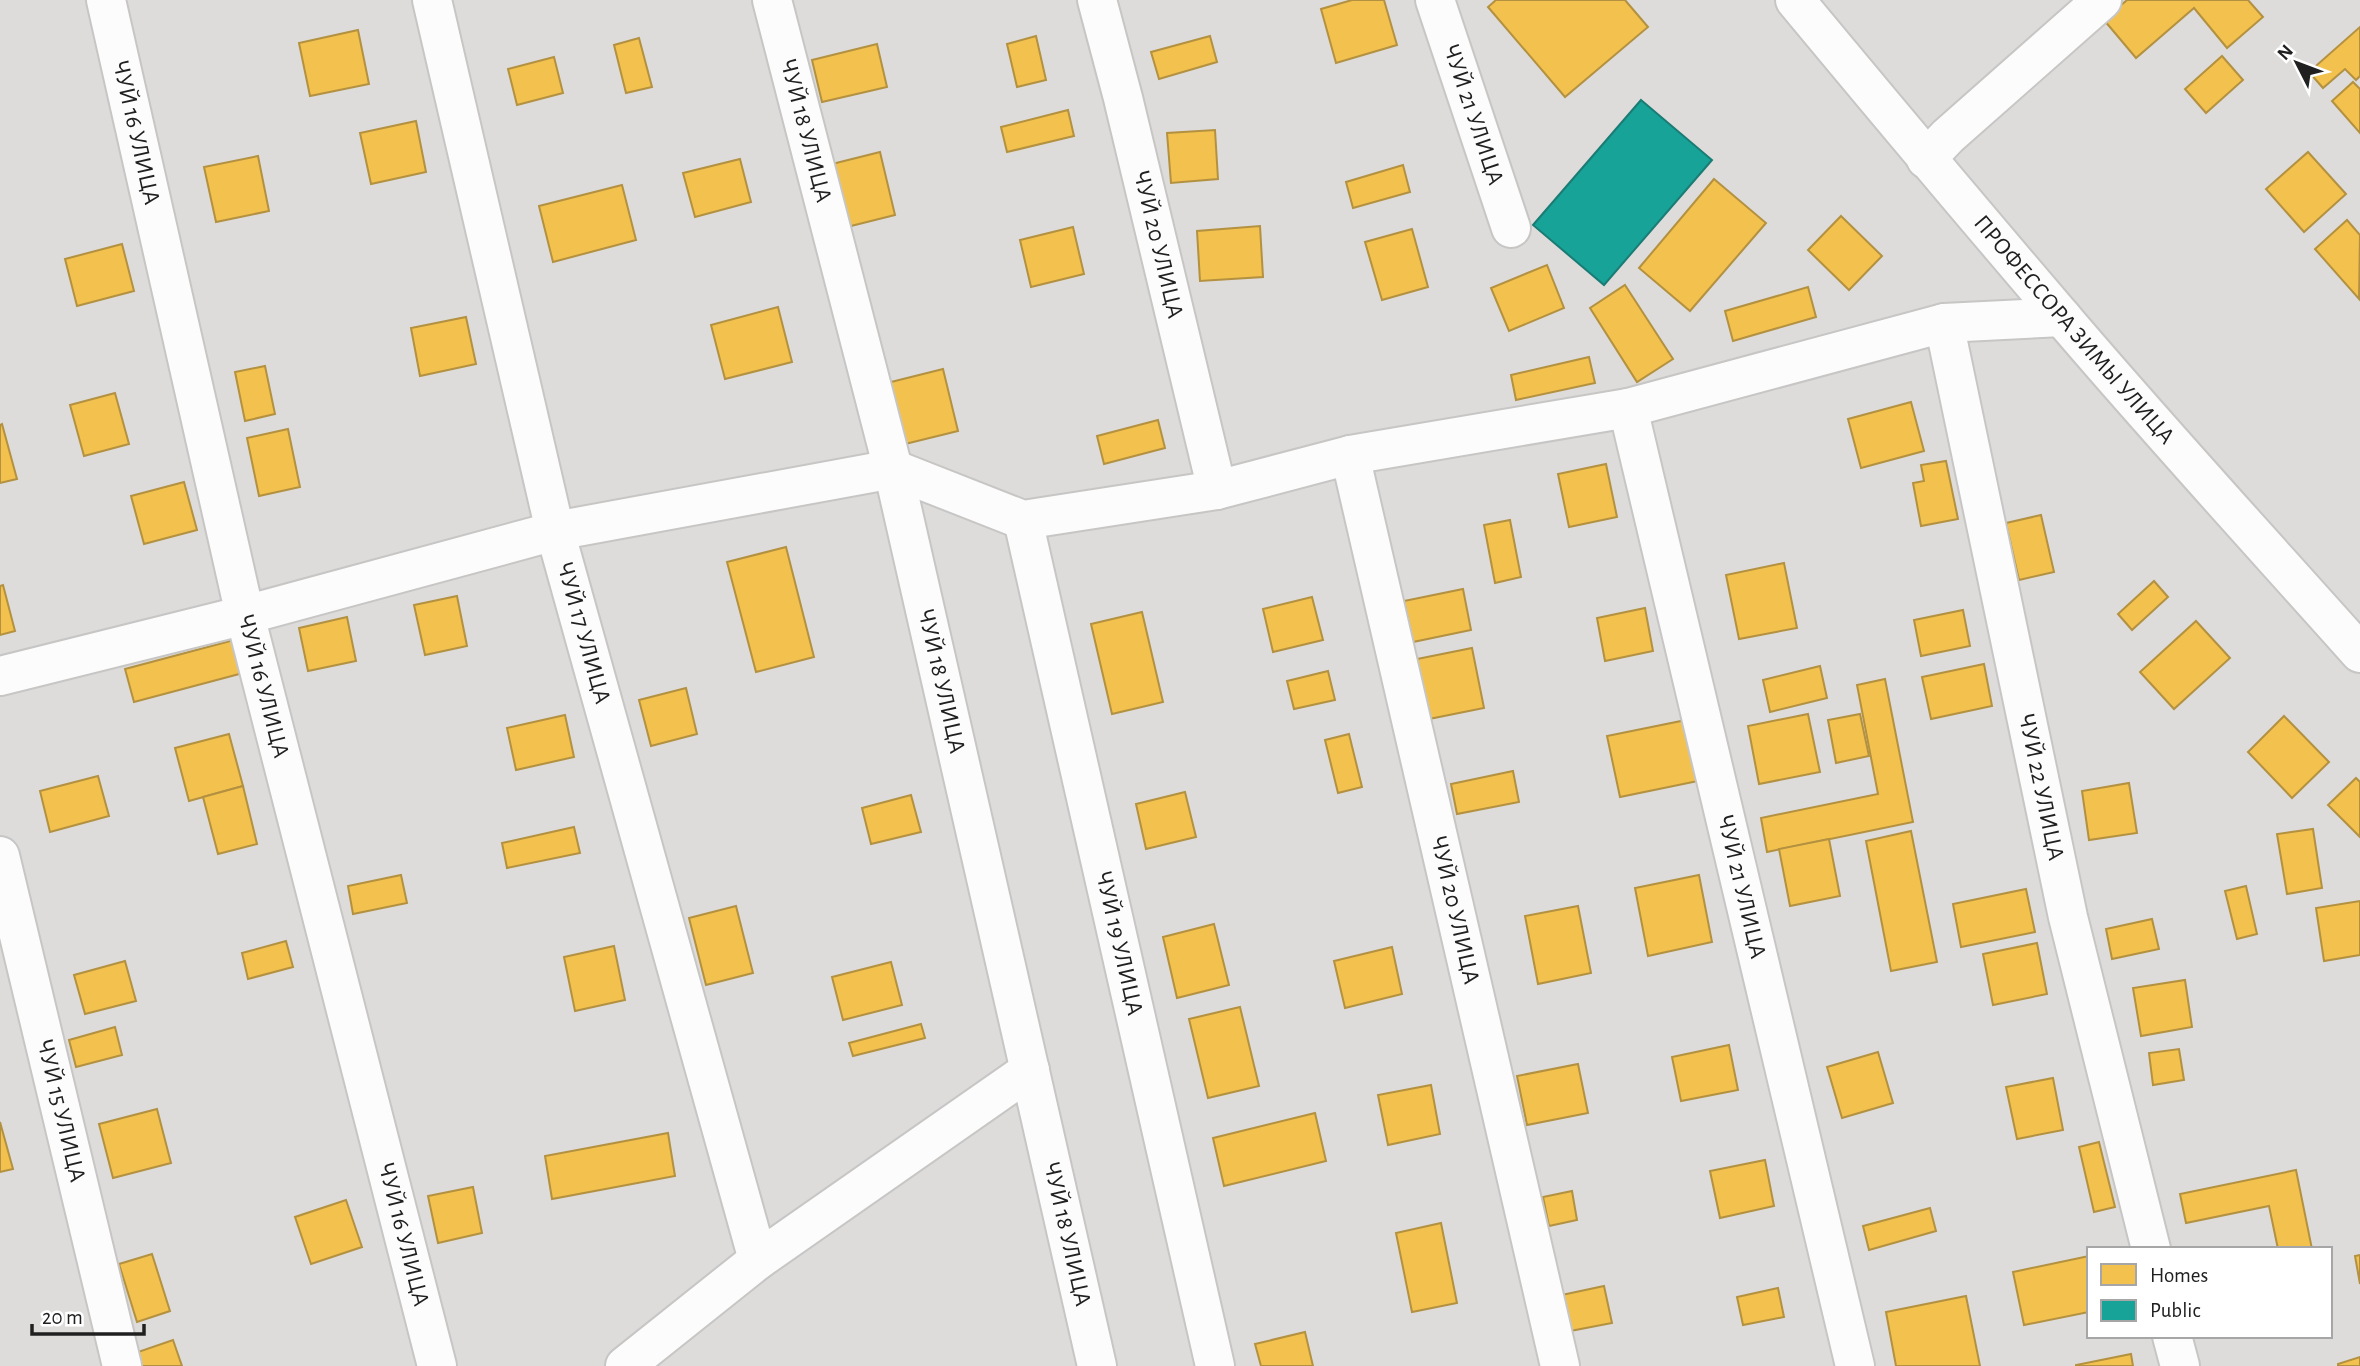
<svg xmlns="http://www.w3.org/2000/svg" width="2360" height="1366" font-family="'Alegreya Sans',sans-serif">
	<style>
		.residential { fill: #dddcda; fill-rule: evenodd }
		.homes { fill: #f2c14e; stroke: #b39140; stroke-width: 2 }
		.public { fill: #17a398; stroke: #1a7c74; stroke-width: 2 }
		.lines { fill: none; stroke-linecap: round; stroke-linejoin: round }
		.street-casing { stroke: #c7c6c5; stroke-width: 42 }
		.street { stroke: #fcfcfc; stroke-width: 38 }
		.labels { text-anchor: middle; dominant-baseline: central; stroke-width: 7; stroke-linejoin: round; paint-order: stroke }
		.street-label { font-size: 24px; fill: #202020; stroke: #fff }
	</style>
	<rect width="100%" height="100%" fill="#eeede9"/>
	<path class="residential" d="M0,0H2360V1366H0ZM2089,1249H2330V1336H2089Z"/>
	<g class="homes">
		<polygon points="1352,0 1384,0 1397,45 1336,63 1321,9"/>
		<polygon points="1496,0 1625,0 1648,27 1565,97 1488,7"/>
		<polygon points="2127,0 2248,0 2263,17 2227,48 2194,8 2136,58 2104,20"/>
		<polygon points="2360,27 2360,76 2356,80 2345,69 2323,88 2309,72"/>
		<polygon points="358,30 369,84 310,96 299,43"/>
		<polygon points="1036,36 1046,80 1017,87 1007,44"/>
		<polygon points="1210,36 1217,62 1159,79 1151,52"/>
		<polygon points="639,38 652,87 626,93 614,45"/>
		<polygon points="877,44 887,87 822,102 812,60"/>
		<polygon points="2222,56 2243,80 2206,113 2185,89"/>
		<polygon points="554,57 563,93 517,105 508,69"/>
		<polygon points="2353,82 2360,89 2360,133 2332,101"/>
		<polygon points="1068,110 1074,136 1007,152 1001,127"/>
		<polygon points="416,121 426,172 371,184 360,133"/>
		<polygon points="1215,130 1218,179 1171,183 1167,133"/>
		<polygon points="880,152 895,215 847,227 832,164"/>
		<polygon points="2308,152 2346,194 2304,232 2266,189"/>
		<polygon points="258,156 269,211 216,222 204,167"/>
		<polygon points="740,159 751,202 695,217 683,173"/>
		<polygon points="1403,165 1410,192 1353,208 1346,182"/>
		<polygon points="1714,179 1766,223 1690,311 1639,268"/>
		<polygon points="622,185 636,240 553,262 539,206"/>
		<polygon points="1841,216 1882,256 1849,290 1808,250"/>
		<polygon points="2347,220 2360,235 2359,299 2315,249"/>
		<polygon points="1260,226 1263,277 1200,281 1197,231"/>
		<polygon points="1073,227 1084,274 1031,287 1020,240"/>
		<polygon points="1412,229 1428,287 1382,300 1365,242"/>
		<polygon points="122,244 134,291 77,306 65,259"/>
		<polygon points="1547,265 1564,308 1509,331 1491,288"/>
		<polygon points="1625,285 1673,359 1637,382 1590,308"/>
		<polygon points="1808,287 1816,317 1733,341 1725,311"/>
		<polygon points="778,307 792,362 725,379 711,325"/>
		<polygon points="466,317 476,364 420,376 411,328"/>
		<polygon points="1589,357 1595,383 1516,400 1511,375"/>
		<polygon points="265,366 275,414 245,421 235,372"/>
		<polygon points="943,369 958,431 897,446 883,384"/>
		<polygon points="115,393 129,444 84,456 70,405"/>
		<polygon points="1911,402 1924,451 1861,468 1848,419"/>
		<polygon points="1158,420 1165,448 1104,464 1097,436"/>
		<polygon points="2,424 17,479 0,483 0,425"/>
		<polygon points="288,429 300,487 259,496 247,438"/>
		<polygon points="1946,461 1958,519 1921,526 1913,483 1924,481 1921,465"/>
		<polygon points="1606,464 1617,517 1569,527 1558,474"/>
		<polygon points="184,482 197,530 144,544 131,496"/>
		<polygon points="2041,515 2054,572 2019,580 2006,523"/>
		<polygon points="1510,520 1521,577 1495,583 1484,525"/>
		<polygon points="786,547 814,657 756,672 727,562"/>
		<polygon points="1784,563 1797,628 1739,639 1726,575"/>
		<polygon points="2154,581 2168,597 2132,630 2118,614"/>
		<polygon points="3,585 15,631 0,635 0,586"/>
		<polygon points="1463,589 1471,630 1413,642 1404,601"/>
		<polygon points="457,596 467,646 425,655 414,605"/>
		<polygon points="1312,597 1323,640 1273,652 1263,609"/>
		<polygon points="1645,608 1653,651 1605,661 1597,618"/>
		<polygon points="1963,610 1970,646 1921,656 1914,620"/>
		<polygon points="1142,612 1163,702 1112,714 1091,624"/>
		<polygon points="347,617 356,661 308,671 299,628"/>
		<polygon points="2196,621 2230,658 2174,709 2140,672"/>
		<polygon points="234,640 243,673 134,702 125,669"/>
		<polygon points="1472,648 1484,708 1429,719 1417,659"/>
		<polygon points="1984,664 1992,706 1931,719 1922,677"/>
		<polygon points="1820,666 1827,698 1770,712 1763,680"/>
		<polygon points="1328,671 1335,700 1294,709 1287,681"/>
		<polygon points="1885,679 1913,822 1767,852 1761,818 1878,794 1857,685"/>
		<polygon points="686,688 697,734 651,746 639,700"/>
		<polygon points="1808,714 1820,772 1759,784 1748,726"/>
		<polygon points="1860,714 1869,756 1836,763 1828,720"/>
		<polygon points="565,715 574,757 516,770 507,728"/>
		<polygon points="2284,716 2329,762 2292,798 2248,752"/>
		<polygon points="1686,720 1698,781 1620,797 1607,736"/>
		<polygon points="229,734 243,786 189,801 175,748"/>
		<polygon points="1349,734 1362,787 1338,793 1325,740"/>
		<polygon points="1513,771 1519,802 1457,814 1451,784"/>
		<polygon points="98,776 109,816 50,832 40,791"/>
		<polygon points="2356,778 2360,782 2360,837 2328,805"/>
		<polygon points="2129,783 2137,833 2089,840 2082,791"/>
		<polygon points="243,786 257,844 218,854 203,797"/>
		<polygon points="1185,792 1196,837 1146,849 1136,804"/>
		<polygon points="911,795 921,832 871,844 862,808"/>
		<polygon points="574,827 580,853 507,868 502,843"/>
		<polygon points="2313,829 2322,888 2287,894 2277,834"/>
		<polygon points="1911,831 1937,962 1891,971 1866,841"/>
		<polygon points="1829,839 1840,896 1790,906 1779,849"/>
		<polygon points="401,875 407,903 353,914 348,886"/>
		<polygon points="1699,875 1712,942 1648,956 1635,888"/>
		<polygon points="2246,886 2257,934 2237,939 2225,891"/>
		<polygon points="2026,889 2035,932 1961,947 1953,904"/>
		<polygon points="2360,901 2360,955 2324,961 2316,908"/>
		<polygon points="736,906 753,973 706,985 689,918"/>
		<polygon points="1578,906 1591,973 1538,984 1525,916"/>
		<polygon points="2152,919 2159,949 2112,959 2106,929"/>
		<polygon points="1214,924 1229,985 1177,998 1163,937"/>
		<polygon points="286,941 293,967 248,979 242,953"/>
		<polygon points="2037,943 2047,994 1993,1005 1983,954"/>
		<polygon points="614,946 625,1000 575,1011 564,957"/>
		<polygon points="1392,947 1402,994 1345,1008 1334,961"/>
		<polygon points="125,961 136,1001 85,1014 74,975"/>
		<polygon points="891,962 902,1005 843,1020 832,977"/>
		<polygon points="2185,980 2192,1027 2141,1036 2133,988"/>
		<polygon points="1240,1007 1259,1086 1208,1098 1189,1019"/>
		<polygon points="921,1024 925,1038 853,1056 849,1043"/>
		<polygon points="115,1027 122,1055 76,1067 69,1040"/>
		<polygon points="1729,1045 1738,1090 1681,1101 1672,1057"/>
		<polygon points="2179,1049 2184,1080 2153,1085 2149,1053"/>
		<polygon points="1878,1052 1893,1103 1842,1118 1827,1067"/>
		<polygon points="1578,1064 1588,1113 1527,1125 1517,1076"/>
		<polygon points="2053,1078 2063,1130 2017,1139 2006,1087"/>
		<polygon points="1431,1085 1440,1134 1388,1145 1378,1095"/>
		<polygon points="157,1109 171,1163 113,1178 99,1124"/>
		<polygon points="1315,1113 1326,1161 1224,1186 1213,1138"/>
		<polygon points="0,1122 13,1169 0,1172"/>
		<polygon points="668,1133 675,1176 552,1199 545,1156"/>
		<polygon points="2099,1142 2115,1207 2094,1212 2079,1147"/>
		<polygon points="1765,1160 1774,1206 1720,1218 1710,1171"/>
		<polygon points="2296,1170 2312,1249 2278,1249 2269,1206 2186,1223 2180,1194"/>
		<polygon points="473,1187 482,1233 438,1243 428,1196"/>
		<polygon points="1572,1191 1577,1220 1549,1226 1543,1197"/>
		<polygon points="346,1200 362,1247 311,1264 295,1217"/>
		<polygon points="1930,1208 1936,1231 1869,1250 1863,1226"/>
		<polygon points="1441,1223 1457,1303 1412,1312 1396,1233"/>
		<polygon points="152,1254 170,1311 137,1322 119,1264"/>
		<polygon points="2360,1255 2360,1284 2355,1256"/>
		<polygon points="2089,1256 2089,1312 2024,1325 2013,1272"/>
		<polygon points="1604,1286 1612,1323 1565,1332 1557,1296"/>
		<polygon points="1778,1288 1784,1317 1743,1325 1737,1297"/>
		<polygon points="1966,1296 1980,1366 1896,1366 1886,1312"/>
		<polygon points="1305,1332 1313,1366 1261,1366 1255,1344"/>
		<polygon points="173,1340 182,1366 140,1366 135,1353"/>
		<polygon points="2131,1354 2133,1366 2076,1366 2076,1365"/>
		<polygon points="2360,1357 2360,1366 2338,1366 2338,1364"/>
	</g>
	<polygon class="public" points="1641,100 1712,160 1604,285 1533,225"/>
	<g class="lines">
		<defs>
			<g id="street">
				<path id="s1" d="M106,0L245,615L437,1366"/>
				<path id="s2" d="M432,0L555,531L758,1260"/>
				<path id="s3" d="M772,0L893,469L1097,1366"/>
				<path id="s4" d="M1097,0L1123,98L1217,490"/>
				<path id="s5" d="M1435,0L1511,228"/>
				<path id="s6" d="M1795,0C1883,106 1971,211 2061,316C2158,430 2260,541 2360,653"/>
				<polyline points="1926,159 1948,136 2102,0"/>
				<path id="s7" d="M1944,323L2068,917L2151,1249"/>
				<path id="s8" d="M1628,408L1855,1366"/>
				<path id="s9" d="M1350,455L1560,1366"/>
				<path id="s10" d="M1023,520L1215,1366"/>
				<polyline points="0,676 245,615 555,531 893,469 1023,520 1217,490 1350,455 1628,408 1944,323 2062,317"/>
				<path id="s11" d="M0,856L122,1366"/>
				<polyline points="2172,1336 2180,1366"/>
				<polyline points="625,1366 758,1260 1030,1070"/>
			</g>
		</defs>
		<use href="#street" class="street-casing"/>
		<use href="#street" class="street"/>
	</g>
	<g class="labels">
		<g class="street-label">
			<text stroke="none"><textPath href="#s5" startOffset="121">ЧУЙ 21 УЛИЦА</textPath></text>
			<text stroke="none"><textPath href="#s3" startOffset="135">ЧУЙ 18 УЛИЦА</textPath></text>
			<text stroke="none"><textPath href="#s1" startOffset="136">ЧУЙ 16 УЛИЦА</textPath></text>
			<text stroke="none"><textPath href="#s4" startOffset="252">ЧУЙ 20 УЛИЦА</textPath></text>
			<text stroke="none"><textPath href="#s6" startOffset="432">ПРОФЕССОРА ЗИМЫ УЛИЦА</textPath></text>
			<text stroke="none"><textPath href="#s2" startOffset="651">ЧУЙ 17 УЛИЦА</textPath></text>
			<text stroke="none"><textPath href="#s3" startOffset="702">ЧУЙ 18 УЛИЦА</textPath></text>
			<text stroke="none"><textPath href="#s1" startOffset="704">ЧУЙ 16 УЛИЦА</textPath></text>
			<text stroke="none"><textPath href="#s7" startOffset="474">ЧУЙ 22 УЛИЦА</textPath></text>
			<text stroke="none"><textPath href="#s8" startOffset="492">ЧУЙ 21 УЛИЦА</textPath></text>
			<text stroke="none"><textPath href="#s9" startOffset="467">ЧУЙ 20 УЛИЦА</textPath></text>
			<text stroke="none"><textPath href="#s10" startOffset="434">ЧУЙ 19 УЛИЦА</textPath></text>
			<text stroke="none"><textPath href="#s11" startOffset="262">ЧУЙ 15 УЛИЦА</textPath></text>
			<text stroke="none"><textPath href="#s1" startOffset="1270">ЧУЙ 16 УЛИЦА</textPath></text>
			<text stroke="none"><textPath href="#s3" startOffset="1269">ЧУЙ 18 УЛИЦА</textPath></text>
		</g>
	</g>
	<rect x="2087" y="1247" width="245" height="91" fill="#ffffff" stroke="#a6a6a6" stroke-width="2"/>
	<rect x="2101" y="1264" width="35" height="21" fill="#f2c14e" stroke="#a6a6a6" stroke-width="2"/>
	<text x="2150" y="1282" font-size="21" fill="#202020">Homes</text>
	<rect x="2101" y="1300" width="35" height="21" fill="#17a398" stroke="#a6a6a6" stroke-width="2"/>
	<text x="2150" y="1317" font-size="21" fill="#202020">Public</text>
	<g transform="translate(2297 63) rotate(312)" stroke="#ffffff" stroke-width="5" paint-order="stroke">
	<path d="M0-5L12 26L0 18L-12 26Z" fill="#202020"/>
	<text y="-10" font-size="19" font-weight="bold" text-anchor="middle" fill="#202020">N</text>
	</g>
	<path d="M32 1324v10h112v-10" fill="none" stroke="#202020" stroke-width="3.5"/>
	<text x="42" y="1324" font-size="21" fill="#202020" stroke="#ffffff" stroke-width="5" paint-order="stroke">20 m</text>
</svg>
